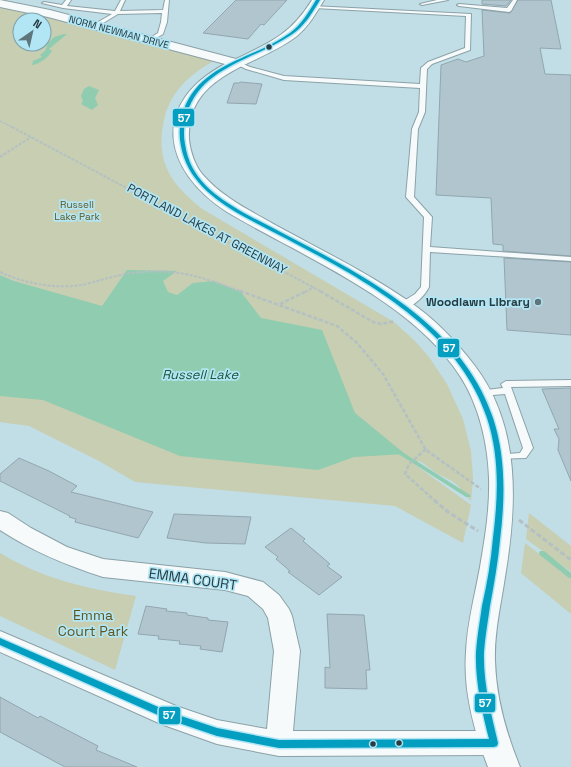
<svg xmlns="http://www.w3.org/2000/svg" width="571" height="767" font-family="'Space Grotesk',sans-serif">
	<style>
		.green { fill: #c7ceb1; fill-rule: evenodd }
		.water { fill: #8fccb0 }
		.lines { fill: none; stroke-linecap: round; stroke-linejoin: round }
		.stream { fill: #8fccb0; fill-rule: evenodd }
		.building { fill: #b0c5ce; stroke: #92a6af }
		.lane-casing { stroke: #8ba1a7; stroke-width: 2 }
		.street-casing { stroke: #8ba1a7; stroke-width: 2 }
		.secondary-casing { stroke: #8ba1a7; stroke-width: 2 }
		.path-far3 { stroke: #b4c0c3; stroke-width: 1.5; stroke-dasharray: 2.5 1; stroke-linecap: butt }
		.path-far2 { stroke: #b4c0c3; stroke-width: 2; stroke-dasharray: 3 1.5; stroke-linecap: butt }
		.path-far1 { stroke: #b4c0c3; stroke-width: 2.5; stroke-dasharray: 4 2; stroke-linecap: butt }
		.path { stroke: #b4c0c3; stroke-width: 3; stroke-dasharray: 5 2.5; stroke-linecap: butt }
		.lane { fill: #f6fafb; fill-rule: evenodd }
		.street { fill: #f6fafb; fill-rule: evenodd }
		.secondary { fill: #f6fafb; fill-rule: evenodd }
		.bus-1-casing { stroke: #b2e6f5; stroke-width: 3 }
		.bus-1 { fill: #049ec0; fill-rule: evenodd }
		.bus-dot { fill: #283d43; stroke: #b2e6f5; stroke-width: 1.5 }
		.poi-dot { fill: #5e757c; stroke: #b2e6f5; stroke-width: 1.5 }
		.labels { text-anchor: middle; dominant-baseline: central; stroke-width: 3.5; stroke-linejoin: round; paint-order: stroke }
		.far-street-label { font-size: 10px; fill: #283d43; stroke: #b2e6f5 }
		.far-park-label { font-size: 10px; fill: #60551c; stroke: #b2e6f5 }
		.street-label { font-size: 12px; fill: #283d43; stroke: #b2e6f5 }
		.poi-label { font-size: 12px; font-weight: bold; fill: #283d43; stroke: #b2e6f5; text-anchor: end }
		.water-label { font-size: 13px; font-style: italic; fill: #1c5538; stroke: #b2e6f5 }
		.near-street-label { font-size: 14px; fill: #283d43; stroke: #b2e6f5 }
		.near-park-label { font-size: 14px; fill: #60551c; stroke: #b2e6f5 }
		.line-badge { stroke: #b2e6f5; stroke-width: 1.5 }
		.badge-label { font-size: 11px; text-anchor: middle; font-weight: bold; fill: #fff }
	</style>
	<rect width="100%" height="100%" fill="#c1dee6"/>
	<g class="green">
		<path d="M0,6L69,22L211,60L212,62C186,77 168,95 163,125C156,165 174,187 204,210L394,322L414,340L429,357L447,384L463,419L471,451L473,478L471,501C465,496 462,489 456,484C451,480 446,478 440,475C432,471 427,465 419,461L414,464L471,505L463,543L395,506L135,482L99,461L29,426L0,422V389L122,314L14,281L0,275ZM20,20H44V44H20Z"/>
		<polygon points="529,513 571,546 571,572 526,539"/>
		<polygon points="525,543 571,578 571,614 521,573"/>
		<path d="M0,553C43,579 88,589 136,596L115,670L0,616Z"/>
	</g>
	<g class="water">
		<path d="M64,34H67L49,49L52,51C48,58 39,64 32,65L33,61L42,57L40,55L45,51L48,43L54,37Z"/>
		<polygon points="89,86 99,90 95,98 98,105 92,110 81,104 83,101 81,96 84,89"/>
		<polygon points="127,270 177,271 163,281 168,292 177,295 193,283 214,281 241,292 261,318 322,330 355,413 405,454 354,457 318,470 180,456 43,400 0,396 0,275 14,281 102,306"/>
	</g>
	<g class="lines">
		<g class="stream">
			<polygon points="399,450 470,495 471,496 470,497 466,497 397,453 396,452 397,451"/>
			<polygon points="540,551 544,551 571,573 571,578 569,578 540,555 539,553"/>
		</g>
	</g>
	<g class="building">
		<polygon points="236,0 287,0 264,25 261,24 248,39 203,33"/>
		<polygon points="482,0 511,0 506,6 482,4"/>
		<polygon points="518,0 551,0 561,49 540,48 545,74 571,75 571,256 503,251 503,245 493,244 491,198 436,195 441,65 458,59 466,62 484,56 482,10 510,13"/>
		<polygon points="240,82 262,84 256,104 227,103 234,83 239,83"/>
		<polygon points="504,258 571,262 571,335 507,330"/>
		<polygon points="571,388 571,481 558,450 559,439 554,429 559,429 542,389"/>
		<polygon points="19,458 49,471 77,486 71,492 153,512 138,538 75,522 76,519 69,517 70,516 0,481 0,474"/>
		<polygon points="174,514 251,517 245,544 206,543 167,538"/>
		<polygon points="291,528 305,539 303,541 330,564 327,566 342,577 319,595 288,572 290,571 276,559 278,557 265,547"/>
		<polygon points="146,606 167,609 166,611 187,613 187,615 208,618 208,620 228,622 222,652 200,649 201,646 179,644 180,641 158,639 159,636 138,634"/>
		<polygon points="327,614 364,615 370,670 366,670 367,689 325,688 325,667 330,668"/>
		<polygon points="0,697 38,718 40,716 98,746 96,750 137,767 65,767 0,732"/>
	</g>
	<g class="lines">
		<defs>
			<g id="lane">
				<polygon points="66,0 71,0 67,6 115,11 121,0 125,0 120,11 163,10 165,0 169,0 167,22 163,34 150,42 148,41 148,39 158,33 161,22 162,13 118,14 95,28 92,26 93,25 112,14 63,8 42,3 44,2 62,5"/>
				<polygon points="437,0 448,0 422,5 420,4"/>
				<polygon points="513,0 517,0 511,11 509,12 459,6 457,5 459,4 507,8"/>
				<path d="M312,6L471,14L470,50L432,64L427,69L425,112L418,129L414,197L432,217L430,247L571,257V261L430,252L429,287C424,297 411,310 399,308L398,306L399,304L415,294L421,287L424,217L406,197L412,129L419,112L420,88L284,80L246,69L234,63L239,62L250,67L284,76L420,84L421,68L428,62L465,48L466,16L314,8H312Z"/>
				<polygon points="571,380 571,386 511,387 533,448 526,458 496,459 494,457 496,455 520,453 523,448 505,394 480,396 475,393 477,391 503,388 501,384 506,381"/>
			</g>
			<path id="street" d="M0,511L8,513L31,528L67,547L103,559L225,572L263,582L279,595L289,609L292,616L300,651L293,731H494L504,734L508,743L504,752L494,755L279,756L217,744L161,724L0,652V631L176,706L217,720L267,729L274,651L268,618L263,609L248,596L225,590L103,577C66,565 32,551 0,530Z"/>
			<path id="secondary" d="M0,0L50,10L236,59C271,42 291,34 312,0H324C316,13 309,26 297,36C257,67 186,73 189,139C190,151 195,166 203,175C223,198 251,211 277,226C321,250 366,272 407,300C433,317 456,341 475,366C521,427 517,505 505,577C501,604 494,633 495,661C496,697 506,733 520,767H488C474,731 463,691 466,652C467,624 475,595 480,567C485,538 490,508 489,478C488,444 479,405 460,376C411,300 303,257 227,212C162,170 150,104 225,64L48,17L0,7Z"/>
		</defs>
		<use href="#lane" class="lane-casing"/>
		<use href="#street" class="street-casing"/>
		<use href="#secondary" class="secondary-casing"/>
		<polyline class="path-far3" points="0,121 14,128"/>
		<g class="path-far2">
			<polyline points="12,127 322,292"/>
			<polyline points="0,157 31,137"/>
			<path d="M0,272C26,284 58,290 86,284C106,279 122,273 143,272C182,269 207,279 243,292"/>
			<polyline points="305,292 314,287"/>
		</g>
		<g class="path-far1">
			<polyline points="240,291 337,326 357,343 383,374 426,450 481,489"/>
			<polyline points="320,291 373,322 381,324 395,321"/>
			<polyline points="280,304 307,291"/>
			<polyline points="426,449 409,464 405,474 435,501"/>
		</g>
		<g class="path">
			<polyline points="434,500 448,512 478,531"/>
			<polyline points="519,520 571,560"/>
		</g>
		<use href="#lane" class="lane"/>
		<use href="#street" class="street"/>
		<use href="#secondary" class="secondary"/>
		<defs>
			<path id="bus-1" d="M316,0H320C312,13 304,27 291,35C256,59 200,67 187,114C184,123 183,134 185,144C190,179 215,196 244,213C335,262 458,312 493,418C506,457 505,500 500,540C498,562 494,584 490,606C488,621 485,636 484,652C483,683 491,713 498,743L497,746L494,747L279,748L217,736L167,719L0,645V638L172,713L217,728L279,740L489,739C482,711 475,681 476,652C477,636 480,621 482,606C487,584 491,561 493,538C498,498 500,457 487,418C453,314 330,263 241,215C213,199 187,179 181,146C178,132 180,117 186,104C206,62 256,58 290,33C301,25 309,12 316,0Z"/>
		</defs>
		<use href="#bus-1" class="bus-1-casing"/>
		<use href="#bus-1" class="bus-1"/>
	</g>
	<g class="bus-dot">
		<circle cx="269" cy="47" r="3.5"/>
		<circle cx="399" cy="743" r="3.5"/>
		<circle cx="373" cy="744" r="3.5"/>
	</g>
	<circle class="poi-dot" cx="538" cy="302" r="4"/>
	<g class="labels">
		<g class="far-street-label">
			<text transform="translate(119 32) rotate(15)">NORM NEWMAN DRIVE</text>
		</g>
		<g class="far-park-label">
			<text x="77" y="204">Russell<tspan x="77" dy="12">Lake Park</tspan></text>
		</g>
		<g class="street-label">
			<text transform="translate(207 229) rotate(28)">PORTLAND LAKES AT GREENWAY</text>
		</g>
		<g class="poi-label">
			<text x="530" y="302">Woodlawn Library</text>
		</g>
		<g class="water-label">
			<text x="200" y="374">Russell Lake</text>
		</g>
		<g class="near-street-label">
			<text transform="translate(193 579) rotate(8)">EMMA COURT</text>
		</g>
		<g class="near-park-label">
			<text x="93" y="615">Emma<tspan x="93" dy="16">Court Park</tspan></text>
		</g>
	</g>
	<g class="line-badge">
		<rect x="172" y="108" width="23" height="19" rx="4" fill="#049ec0"/>
		<rect x="437" y="338" width="23" height="20" rx="4" fill="#049ec0"/>
		<rect x="474" y="693" width="22" height="20" rx="4" fill="#049ec0"/>
		<rect x="158" y="706" width="23" height="19" rx="4" fill="#049ec0"/>
	</g>
	<g class="badge-label">
		<text x="184" y="122">57</text>
		<text x="449" y="352">57</text>
		<text x="485" y="707">57</text>
		<text x="169" y="719">57</text>
	</g>
	<g transform="translate(32 32) rotate(34)"><circle r="19" fill="#b2e6f5" stroke="#7ba2ae"/>
	<path d="M0-3L7 15L0 10L-7 15Z" fill="#5e757c"/>
	<text y="-6" font-size="11" font-weight="bold" text-anchor="middle" fill="#283d43">N</text>
	</g>
</svg>
